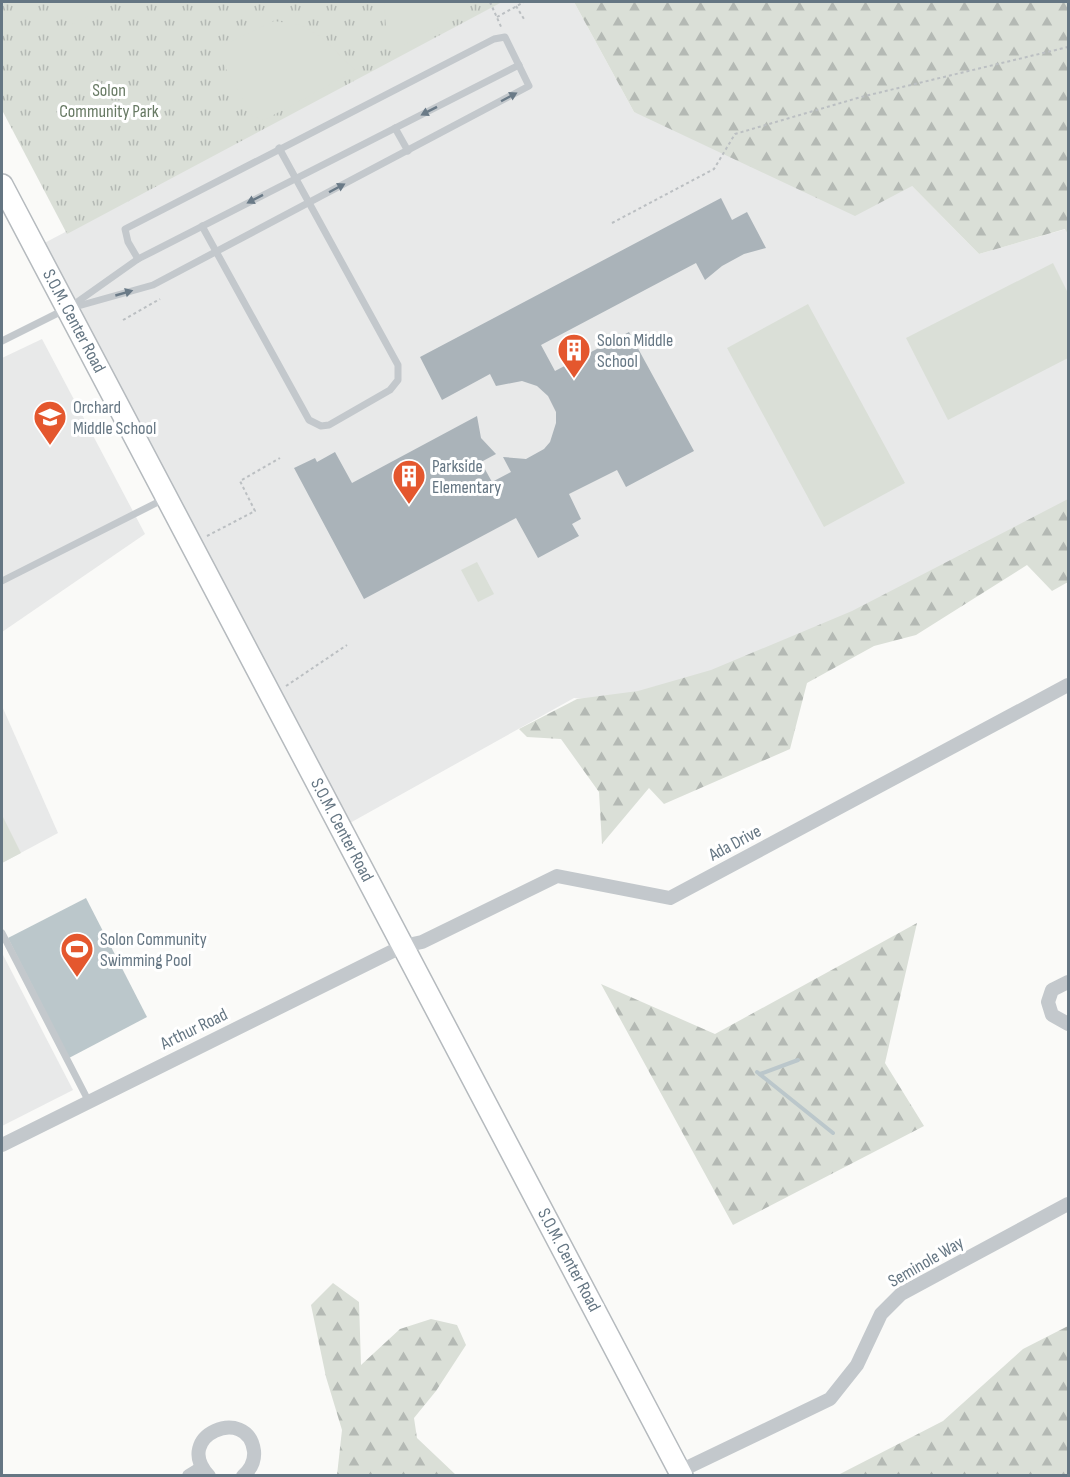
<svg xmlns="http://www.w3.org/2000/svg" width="1070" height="1477" font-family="'Sofia Sans Condensed',sans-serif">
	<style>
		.built { fill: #e8e9e9 }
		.forest { fill: url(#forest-firs) }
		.park { fill: url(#park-tufts) }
		.garden { fill: #dadfd7 }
		.water { fill: #bbc7cb }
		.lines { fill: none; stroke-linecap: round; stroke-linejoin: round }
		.stream { stroke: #bbc7cb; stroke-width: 4 }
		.building { fill: #aab3b9 }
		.primary-casing { stroke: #b5babe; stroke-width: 24 }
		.path { stroke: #bbbfc2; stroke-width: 2; stroke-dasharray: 3 3; stroke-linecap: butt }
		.lane { stroke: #c3c8cc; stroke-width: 7 }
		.street { stroke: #c3c8cc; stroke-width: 14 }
		.primary { stroke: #fff; stroke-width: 21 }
		.oneway { fill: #6a7a87 }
		.labels { text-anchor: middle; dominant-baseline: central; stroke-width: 6; stroke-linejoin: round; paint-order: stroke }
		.park-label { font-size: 18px; fill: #687a64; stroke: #fff }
		.street-label { font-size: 18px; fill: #657683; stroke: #fff }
		.poi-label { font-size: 18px; fill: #657683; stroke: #fff; text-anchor: start }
	</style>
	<defs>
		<pattern id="forest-firs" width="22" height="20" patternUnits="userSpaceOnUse" patternTransform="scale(1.5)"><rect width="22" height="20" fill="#dadfd7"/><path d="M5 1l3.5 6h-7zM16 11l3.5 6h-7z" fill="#b4b9b4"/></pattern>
		<pattern id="park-tufts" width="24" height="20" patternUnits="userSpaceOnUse" patternTransform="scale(1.5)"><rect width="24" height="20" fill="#dadfd7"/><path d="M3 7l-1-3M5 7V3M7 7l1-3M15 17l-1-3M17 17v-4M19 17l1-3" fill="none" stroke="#b4b9b4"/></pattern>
	</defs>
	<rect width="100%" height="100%" fill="#fafaf8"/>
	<g class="built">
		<polygon points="501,2 574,2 634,112 912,186 979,254 1066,229 1068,234 1068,504 689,708 574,698 341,828 35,248"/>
		<polygon points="42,339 145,534 2,632 2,358"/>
		<polygon points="2,706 58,833 2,863"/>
		<polygon points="2,953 73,1090 2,1126"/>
	</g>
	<g class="forest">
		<polygon points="574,2 1068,2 1068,234 1065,229 979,254 912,186 855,216 634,112"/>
		<polygon points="1068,499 1068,582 1052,591 1027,565 916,635 874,646 807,683 790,749 664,804 649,788 602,844 599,792 561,739 527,737 519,729 577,699 638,691 711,670 852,611"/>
		<polygon points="917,923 885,1063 924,1126 733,1225 601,984 715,1034"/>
		<polygon points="333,1283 359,1302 361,1365 400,1329 431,1319 457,1325 466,1345 436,1391 414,1418 417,1438 456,1475 337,1475 342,1430 326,1377 311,1305"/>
		<polygon points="1068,1326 1068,1475 838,1475 943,1421 1023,1349"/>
	</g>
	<polygon class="park" points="2,2 502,2 67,234 2,110"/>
	<g class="garden">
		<polygon points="63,2 112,2 73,25"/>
		<polygon points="384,2 469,2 461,15 398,48 386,27"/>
		<polygon points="274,21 301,25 321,37 356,71 264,120 252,116 215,49"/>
		<polygon points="1053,263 1068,293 1068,358 948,420 906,338"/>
		<polygon points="808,304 905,483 824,527 727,348"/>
		<polygon points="477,562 494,594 478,602 461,570"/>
		<polygon points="2,815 21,853 2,863"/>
	</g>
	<polygon class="water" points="86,898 147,1017 69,1058 8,938"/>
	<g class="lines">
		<g class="stream">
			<polyline points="757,1072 833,1133"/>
			<polyline points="760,1074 798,1060"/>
		</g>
	</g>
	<polygon class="building" points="721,198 732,220 747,212 766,248 744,254 722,266 705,280 696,263 541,345 555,371 629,332 694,451 626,487 617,470 569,494 581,519 572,524 579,536 538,558 516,518 364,599 294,468 315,458 317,462 335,452 352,483 477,416 481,438 496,454 481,462 492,482 511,472 503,457 526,459 544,449 550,442 556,423 556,412 548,396 537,386 522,381 496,386 490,374 442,400 420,357"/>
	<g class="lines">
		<defs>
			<polyline id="primary" points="2,185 682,1476"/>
		</defs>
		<use href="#primary" class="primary-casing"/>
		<g class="path">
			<polyline points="490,2 502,29"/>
			<polyline points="516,6 524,19"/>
			<polyline points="497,17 524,2"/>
			<polyline points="612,223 714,169 735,134 861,97 1068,47"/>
			<polyline points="123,320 160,299"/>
			<polyline points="207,536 255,511 240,481 280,458"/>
			<polyline points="286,686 347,645"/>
		</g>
		<g class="lane">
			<polyline points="395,128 408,151"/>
			<polyline points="202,226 309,420 321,426 329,425 390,390 398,380 398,365 279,148"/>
			<polyline points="73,305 138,259 519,65"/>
			<polyline points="71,308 153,285 529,86 505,37 494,39 125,229 128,242 138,259"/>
			<polyline points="2,341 64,310"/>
			<polyline points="2,581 164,499"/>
			<polyline points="2,933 89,1102"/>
		</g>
		<g class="street">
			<polyline points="1068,982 1052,990 1048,1002 1052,1015 1068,1024"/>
			<polyline points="2,1145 403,946 422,942 557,876 670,898 1068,685"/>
			<polyline points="680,1471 830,1399 857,1365 881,1314 901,1294 1068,1204"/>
			<polyline points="189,1476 202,1468"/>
			<path d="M209,1476C171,1436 248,1404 254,1451C255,1461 251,1469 243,1476"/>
		</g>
		<use href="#primary" class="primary"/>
	</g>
	<defs><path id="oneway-solid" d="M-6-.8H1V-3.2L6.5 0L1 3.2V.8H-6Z" transform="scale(1.5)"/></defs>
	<g class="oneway">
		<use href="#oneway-solid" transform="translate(509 97) rotate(-28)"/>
		<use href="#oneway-solid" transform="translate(429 111) rotate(153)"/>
		<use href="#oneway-solid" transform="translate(337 188) rotate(-28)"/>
		<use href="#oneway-solid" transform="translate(255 199) rotate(153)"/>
		<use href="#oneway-solid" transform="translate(124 293) rotate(-16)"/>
	</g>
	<defs>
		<symbol id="building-pin" viewBox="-11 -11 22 30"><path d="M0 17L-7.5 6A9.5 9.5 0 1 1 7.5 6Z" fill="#e4572e" stroke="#fff"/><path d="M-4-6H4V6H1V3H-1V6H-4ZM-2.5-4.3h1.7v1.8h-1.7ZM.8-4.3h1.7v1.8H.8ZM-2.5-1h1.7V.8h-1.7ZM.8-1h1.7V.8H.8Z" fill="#fff"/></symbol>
		<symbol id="school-pin" viewBox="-11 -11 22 30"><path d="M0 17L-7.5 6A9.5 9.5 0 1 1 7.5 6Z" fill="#e4572e" stroke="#fff"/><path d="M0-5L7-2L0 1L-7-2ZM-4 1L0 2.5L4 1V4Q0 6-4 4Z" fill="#fff"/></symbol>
		<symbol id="stadium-pin" viewBox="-11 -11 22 30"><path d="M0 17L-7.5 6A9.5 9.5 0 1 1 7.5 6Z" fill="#e4572e" stroke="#fff"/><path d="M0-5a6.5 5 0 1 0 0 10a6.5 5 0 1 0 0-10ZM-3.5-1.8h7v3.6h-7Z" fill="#fff"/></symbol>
	</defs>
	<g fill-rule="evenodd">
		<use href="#building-pin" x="555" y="331" width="38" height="52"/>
		<use href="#school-pin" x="31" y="398" width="38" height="52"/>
		<use href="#building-pin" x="390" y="457" width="38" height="52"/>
		<use href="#stadium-pin" x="58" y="930" width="38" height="52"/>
	</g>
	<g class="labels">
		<g class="park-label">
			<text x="109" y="90">Solon<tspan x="109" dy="21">Community Park</tspan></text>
		</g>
		<g class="street-label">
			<text transform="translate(74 321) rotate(62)">S.O.M. Center Road</text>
			<text transform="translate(342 830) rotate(62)">S.O.M. Center Road</text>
			<text transform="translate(735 843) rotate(-28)">Ada Drive</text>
			<text transform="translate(194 1029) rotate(-26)">Arthur Road</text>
			<text transform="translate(569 1260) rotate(62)">S.O.M. Center Road</text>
			<text transform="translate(926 1262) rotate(-30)">Seminole Way</text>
		</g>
		<g class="poi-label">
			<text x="597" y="340">Solon Middle<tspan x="597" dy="21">School</tspan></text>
			<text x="73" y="407">Orchard<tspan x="73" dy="21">Middle School</tspan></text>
			<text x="432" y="466">Parkside<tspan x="432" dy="21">Elementary</tspan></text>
			<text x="100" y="939">Solon Community<tspan x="100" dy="21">Swimming Pool</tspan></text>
		</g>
	</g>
	<rect width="1070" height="1477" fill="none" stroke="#657683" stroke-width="6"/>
</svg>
